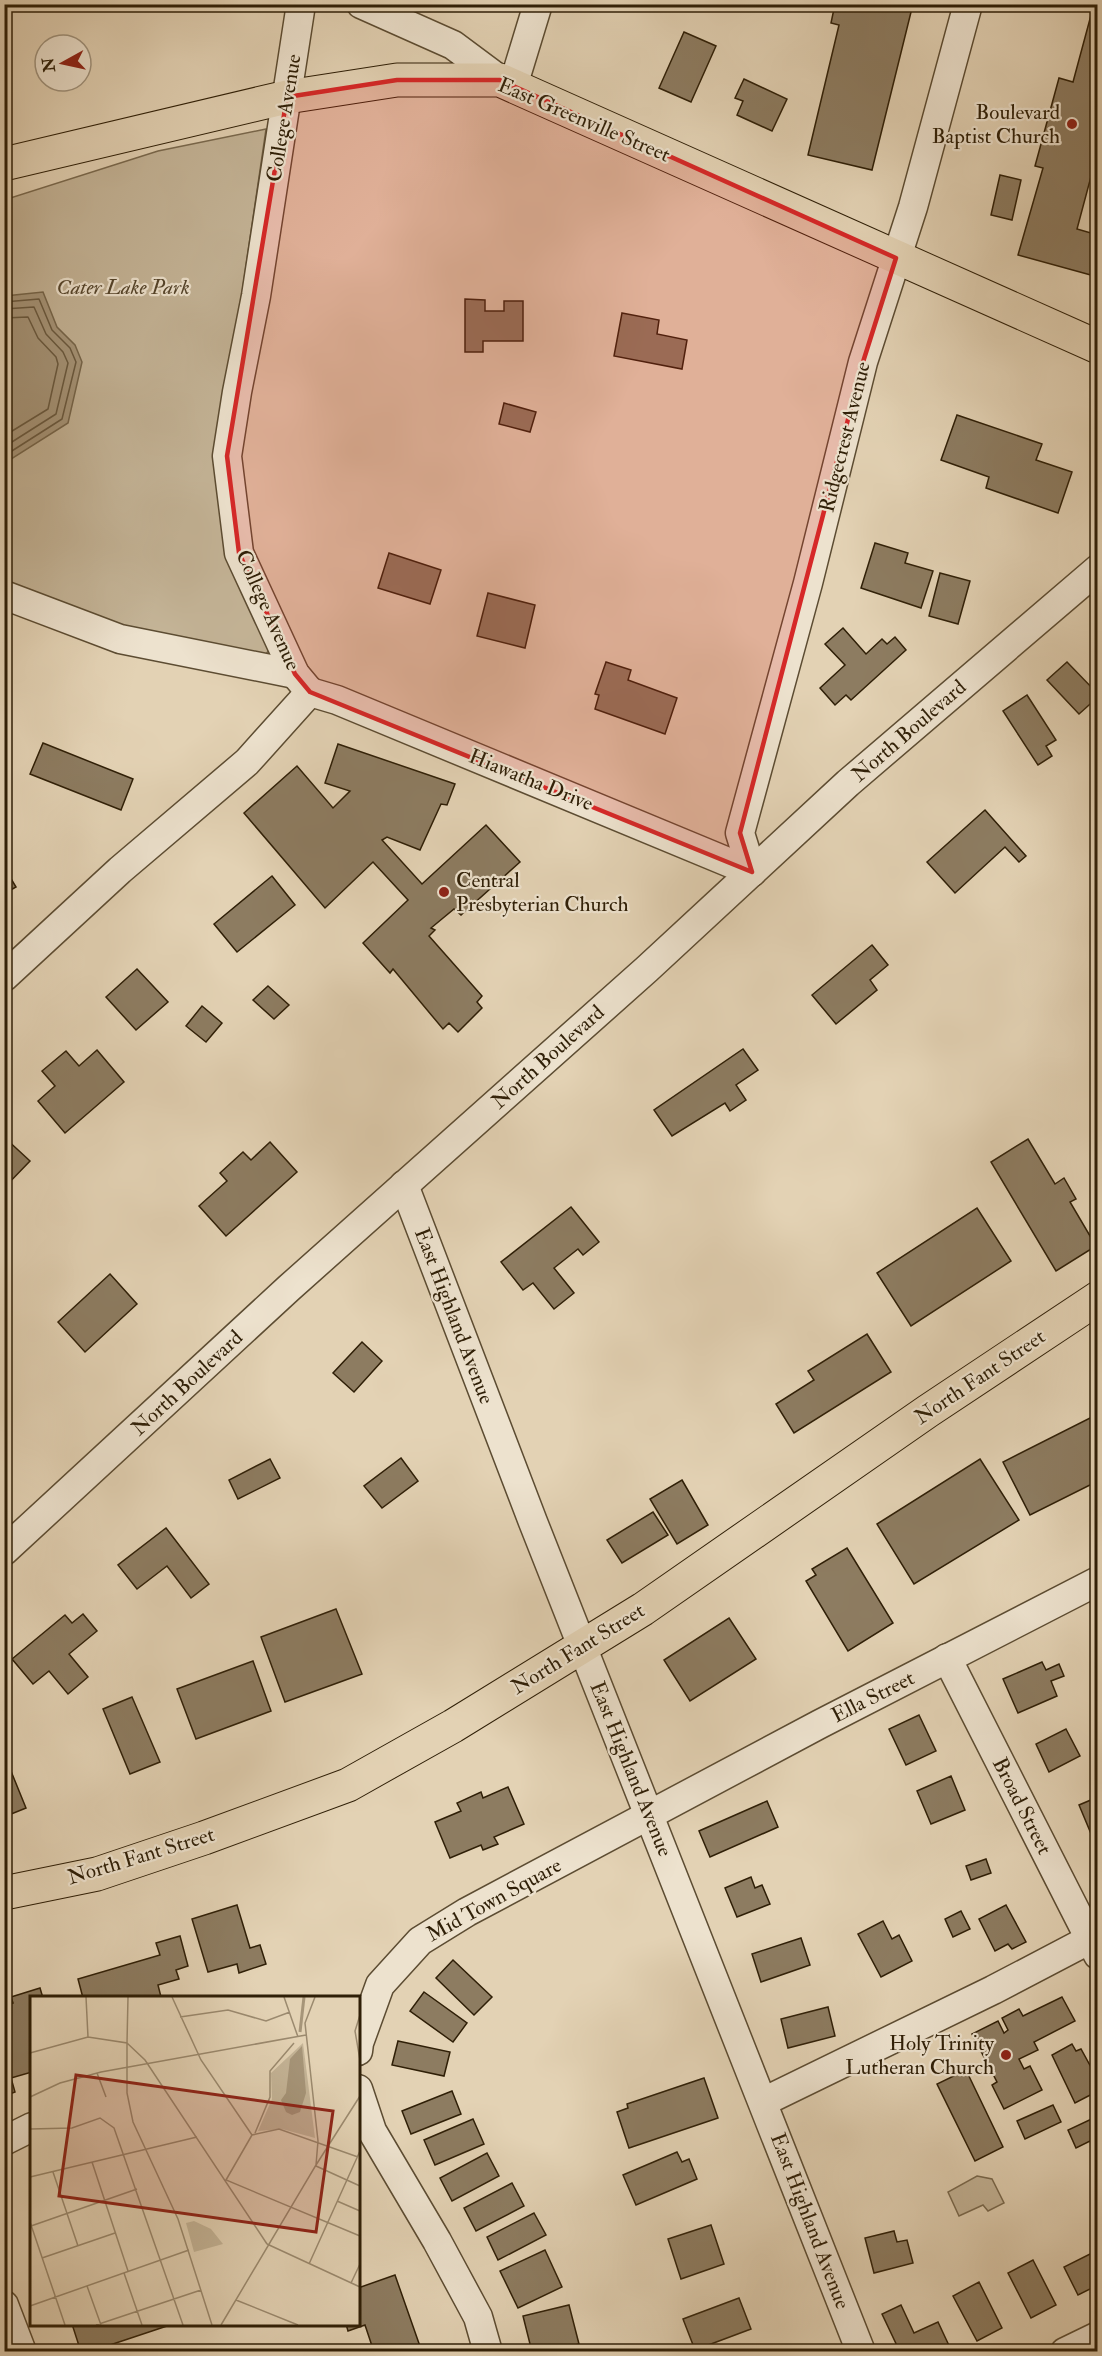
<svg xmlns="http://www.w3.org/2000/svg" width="1102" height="2356" font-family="'IM FELL Double Pica',serif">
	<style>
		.green { fill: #c4b497; stroke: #7a6a4f; stroke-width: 1.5 }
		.water { fill: #a69579; stroke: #76664b; stroke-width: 1.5 }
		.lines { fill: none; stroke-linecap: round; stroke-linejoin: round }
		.shore { stroke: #6a5a40; stroke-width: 1.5 }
		.building { fill: #8d7c61; stroke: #2f1f07; stroke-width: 1.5 }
		.minor-casing { stroke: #5c4c32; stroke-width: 31 }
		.major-casing { stroke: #2f1f07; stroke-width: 35 }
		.minor { stroke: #ede2ce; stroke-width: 28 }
		.major { stroke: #e3d2b4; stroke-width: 33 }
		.marked { fill: #d62828; fill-opacity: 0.2; stroke: #d62828; stroke-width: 4.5; stroke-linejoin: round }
		.poi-dot { fill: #8f2418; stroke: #ede2ce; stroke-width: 2 }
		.labels { text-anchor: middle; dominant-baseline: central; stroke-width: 4.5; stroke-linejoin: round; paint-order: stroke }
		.poi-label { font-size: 21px; fill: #2f1f07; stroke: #ede2ce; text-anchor: end }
		.street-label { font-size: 21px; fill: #2f1f07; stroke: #ede2ce }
		.park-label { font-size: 21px; font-style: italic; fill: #54442b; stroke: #ede2ce }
		.inset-river { fill: none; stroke: #a69579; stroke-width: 3 }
		.inset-road { fill: none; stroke: #9b8a6f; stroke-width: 1.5 }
		.view { fill: #8f2418; fill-opacity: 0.15; stroke: #8f2418; stroke-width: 3 }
		.inset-edge { fill: none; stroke: #2f1f07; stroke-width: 3 }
	</style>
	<rect width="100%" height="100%" fill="#e3d2b4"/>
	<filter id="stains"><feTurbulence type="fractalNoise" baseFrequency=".00333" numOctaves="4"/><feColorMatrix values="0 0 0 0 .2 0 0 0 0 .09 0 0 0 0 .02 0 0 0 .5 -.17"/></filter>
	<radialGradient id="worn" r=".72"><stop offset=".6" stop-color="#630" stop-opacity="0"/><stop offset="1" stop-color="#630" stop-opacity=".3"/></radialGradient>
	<g class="green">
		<polygon points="266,129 222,430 272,645 263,659 148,635 5,581 4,200 158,151"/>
		<polygon points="977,2176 992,2179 1004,2203 988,2211 983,2205 959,2216 948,2192"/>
	</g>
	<polygon class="water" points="43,292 57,327 75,345 82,362 68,423 5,463 5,296"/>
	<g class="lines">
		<g class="shore">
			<polyline points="4,302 39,299 52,330 70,348 76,362 62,419 4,456"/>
			<polyline points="4,309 34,307 46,334 63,352 68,363 56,414 4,447"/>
			<polyline points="4,318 28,317 38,338 56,357 58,364 48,409 4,436"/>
		</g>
	</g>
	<g class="building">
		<polygon points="835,4 913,4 872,170 808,155 839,25 831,23"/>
		<polygon points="1094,4 1098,4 1098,170 1093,169 1077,229 1098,235 1098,277 1018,255 1043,168 1035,166 1059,78 1073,82"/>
		<polygon points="684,32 716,46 691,102 659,88"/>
		<polygon points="744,79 787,99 772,131 737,115 743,101 735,98"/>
		<polygon points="1000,175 1021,180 1012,220 991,215"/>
		<polygon points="465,299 485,300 485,311 504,311 504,301 523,301 523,341 483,341 483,352 465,352"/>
		<polygon points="622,313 659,320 657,334 687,340 682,369 614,356"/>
		<polygon points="504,403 536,412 530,432 499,424"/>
		<polygon points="957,415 1042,444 1036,460 1072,472 1058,513 986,488 989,477 941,460"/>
		<polygon points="875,543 908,553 905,563 933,571 921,608 861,588"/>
		<polygon points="389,553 441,570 430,604 378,588"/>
		<polygon points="940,573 970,581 958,624 929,616"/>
		<polygon points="488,593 535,605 525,648 477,636"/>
		<polygon points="843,628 866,654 882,639 887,644 895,637 906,650 851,700 846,695 835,705 820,688 845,665 825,644"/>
		<polygon points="606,662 631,670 628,680 677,698 665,734 595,709 599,695 595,694"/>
		<polygon points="1067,662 1098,694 1098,697 1079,714 1047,680"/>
		<polygon points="1027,695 1056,740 1046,746 1052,756 1038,765 1003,711"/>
		<polygon points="43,743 133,779 121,810 30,774"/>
		<polygon points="338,744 455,784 447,805 441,804 420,850 387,837 382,840 422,884 486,825 520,862 461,915 454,909 431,928 435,930 429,936 482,996 477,1002 482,1008 458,1032 449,1023 443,1029 393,969 390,973 363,943 408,900 373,862 325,908 244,813 297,766 333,808 350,791 325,783"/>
		<polygon points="985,810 1026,856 1019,862 1005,847 955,893 927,862"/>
		<polygon points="4,867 16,887 4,894"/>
		<polygon points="272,876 295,905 237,952 214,924"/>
		<polygon points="872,945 888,965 870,980 877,990 836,1024 812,995"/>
		<polygon points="137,969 168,1002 136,1030 106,997"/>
		<polygon points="268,986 289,1005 274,1019 253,1000"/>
		<polygon points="202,1006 222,1023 206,1042 186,1026"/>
		<polygon points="743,1049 758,1070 736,1085 746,1100 730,1111 725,1103 672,1136 654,1110"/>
		<polygon points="97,1050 124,1082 65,1133 38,1101 55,1086 42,1071 66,1051 79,1066"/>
		<polygon points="4,1137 30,1161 4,1188"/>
		<polygon points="1028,1139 1055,1184 1064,1178 1076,1199 1070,1202 1096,1246 1056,1271 991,1162"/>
		<polygon points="270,1142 297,1172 226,1236 199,1206 227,1181 220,1173 243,1152 251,1160"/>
		<polygon points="571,1207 599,1242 583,1255 578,1249 554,1268 574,1293 554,1309 533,1283 523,1290 501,1262"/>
		<polygon points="977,1208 1011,1261 911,1326 877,1273"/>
		<polygon points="110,1274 137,1304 85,1352 58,1322"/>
		<polygon points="867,1334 891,1372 794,1433 776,1404 814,1380 808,1371"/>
		<polygon points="362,1342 382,1361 354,1392 333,1373"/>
		<polygon points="1098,1414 1098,1481 1030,1515 1003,1462"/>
		<polygon points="401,1458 418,1481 382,1508 364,1486"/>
		<polygon points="270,1459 280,1478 238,1499 229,1480"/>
		<polygon points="980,1459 1019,1520 914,1584 877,1524"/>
		<polygon points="682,1480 708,1525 677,1544 650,1499"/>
		<polygon points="653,1512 668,1535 622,1563 607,1540"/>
		<polygon points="166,1528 209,1584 191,1598 167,1566 137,1589 118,1565"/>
		<polygon points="847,1548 893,1623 848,1651 806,1581 816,1575 812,1569"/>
		<polygon points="336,1609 362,1674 285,1702 261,1637"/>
		<polygon points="83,1614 97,1631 69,1654 88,1677 68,1694 49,1671 33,1684 12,1659 65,1615 72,1623"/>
		<polygon points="729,1618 756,1659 690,1701 664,1660"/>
		<polygon points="253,1661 271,1711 196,1739 177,1689"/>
		<polygon points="1042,1662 1046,1670 1059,1664 1064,1676 1051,1681 1057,1696 1018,1713 1003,1679"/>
		<polygon points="132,1697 160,1762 130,1774 103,1709"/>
		<polygon points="919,1715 936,1751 906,1765 889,1729"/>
		<polygon points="1066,1729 1080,1756 1049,1772 1036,1744"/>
		<polygon points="4,1754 26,1808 4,1817"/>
		<polygon points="951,1776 965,1810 931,1824 917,1791"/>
		<polygon points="508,1787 524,1824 494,1837 498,1844 483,1850 481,1845 450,1858 435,1822 461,1811 457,1803 481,1792 483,1798"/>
		<polygon points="1098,1797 1098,1834 1092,1836 1079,1805"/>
		<polygon points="767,1801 778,1827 710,1857 699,1831"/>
		<polygon points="986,1859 991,1873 971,1880 966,1866"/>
		<polygon points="751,1877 755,1888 762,1885 770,1904 737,1917 725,1888"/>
		<polygon points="237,1905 250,1948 260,1945 266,1964 239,1973 237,1964 208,1972 192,1919"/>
		<polygon points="1006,1905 1026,1942 1012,1949 1008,1944 995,1951 979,1919"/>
		<polygon points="961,1911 970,1929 953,1937 945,1919"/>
		<polygon points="883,1921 892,1939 899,1935 912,1961 881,1977 858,1934"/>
		<polygon points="180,1936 188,1966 176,1970 179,1979 158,1985 161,1997 83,1998 78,1979 160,1955 156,1943"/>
		<polygon points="801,1938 810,1965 761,1982 752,1954"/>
		<polygon points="453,1960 492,1997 474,2015 436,1978"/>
		<polygon points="40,1988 43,1998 32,1998 32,2072 11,2078 15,2092 4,2096 4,2006 13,2003 11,1997"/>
		<polygon points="424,1992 467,2023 453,2042 410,2011"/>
		<polygon points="1062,1997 1075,2021 1034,2042 1038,2050 1019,2059 1024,2069 1030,2066 1042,2090 1004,2109 992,2085 997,2082 972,2034 998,2021 1004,2033 1008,2030 1002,2018 1019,2009 1023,2016"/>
		<polygon points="828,2007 835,2036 788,2048 781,2019"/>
		<polygon points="398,2041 450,2052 444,2076 392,2065"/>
		<polygon points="1072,2044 1076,2051 1081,2049 1098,2080 1098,2091 1075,2103 1052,2055"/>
		<polygon points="966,2070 1003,2147 975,2161 937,2084"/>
		<polygon points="704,2078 718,2118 629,2148 617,2112 628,2108 627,2104"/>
		<polygon points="452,2091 461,2114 411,2134 402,2111"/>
		<polygon points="1053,2105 1061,2122 1025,2139 1017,2121"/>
		<polygon points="1098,2116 1098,2156 1090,2141 1076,2148 1068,2130"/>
		<polygon points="473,2119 484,2144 435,2165 424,2140"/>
		<polygon points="677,2152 682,2162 689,2159 697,2179 636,2205 623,2175"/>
		<polygon points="487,2153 499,2176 452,2201 440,2178"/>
		<polygon points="512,2183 524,2206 476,2231 464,2208"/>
		<polygon points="534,2213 546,2235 498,2260 487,2237"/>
		<polygon points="711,2225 724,2264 681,2279 668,2239"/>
		<polygon points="894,2231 897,2242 907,2240 913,2263 874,2273 865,2238"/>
		<polygon points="545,2250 562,2287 518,2308 500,2271"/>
		<polygon points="1098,2250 1098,2285 1078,2295 1064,2267"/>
		<polygon points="1033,2260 1056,2305 1031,2318 1008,2273"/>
		<polygon points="395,2275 422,2352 374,2352 365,2325 348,2331 346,2324 358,2324 358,2288"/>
		<polygon points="979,2282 1002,2328 977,2341 953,2296"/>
		<polygon points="739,2298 751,2329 695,2350 683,2319"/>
		<polygon points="569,2305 579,2344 549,2352 532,2352 523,2316"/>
		<polygon points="901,2305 914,2333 938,2322 952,2352 900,2352 882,2314"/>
		<polygon points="72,2324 173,2324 89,2352 81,2352"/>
		<polygon points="180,2345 182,2352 163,2352"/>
	</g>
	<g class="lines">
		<defs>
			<g id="minor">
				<polyline points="301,4 256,296 237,392 227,456 239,553 295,674 310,692"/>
				<polyline points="361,4 453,45 500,80"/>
				<polyline points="513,86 538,4"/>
				<polyline points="4,595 120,639 295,674"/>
				<polyline points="310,692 337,700 752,872"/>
				<polyline points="752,872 740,833 808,583 863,362 913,207 968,4"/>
				<polyline points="4,977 120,870 247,762 310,692"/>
				<polyline points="404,1185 533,1522 861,2352"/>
				<polyline points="4,1551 289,1288 647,969 848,783 1098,569"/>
				<polyline points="947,1658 1098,1955"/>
				<polyline points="358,2051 359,2043 380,1985 420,1941 467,1912 820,1724 1098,1581"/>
				<polyline points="358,2089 372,2131 437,2241 478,2317 488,2352"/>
				<polyline points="763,2102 993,1990 1098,1935"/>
				<polyline points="4,2141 32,2127"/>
				<polyline points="4,2305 22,2352"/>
				<polyline points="1065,2352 1098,2336"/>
			</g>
			<g id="major">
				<polyline points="4,164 287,97 397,80 500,80 1098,347"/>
				<polyline points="4,1893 97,1874 204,1838 348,1785 453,1726 643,1609 928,1411 1098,1298"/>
			</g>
		</defs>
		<use href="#minor" class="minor-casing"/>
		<use href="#major" class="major-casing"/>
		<use href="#minor" class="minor"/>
		<use href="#major" class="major"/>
	</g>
	<path class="marked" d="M397,80H500L896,258L863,362L740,833L752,872L310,692L295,674L239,553L227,456L287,97Z"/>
	<g class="poi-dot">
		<circle cx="1072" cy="124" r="6"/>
		<circle cx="444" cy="892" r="6"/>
		<circle cx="1006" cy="2055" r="6"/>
	</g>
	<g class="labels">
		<g class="poi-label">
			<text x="1060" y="112">Boulevard<tspan x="1060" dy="24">Baptist Church</tspan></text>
			<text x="456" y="880" text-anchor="start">Central<tspan x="456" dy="24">Presbyterian Church</tspan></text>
			<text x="994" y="2043">Holy Trinity<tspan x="994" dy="24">Lutheran Church</tspan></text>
		</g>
		<g class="street-label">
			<text transform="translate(284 118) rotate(-81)">College Avenue</text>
			<text transform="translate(584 120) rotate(23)">East Greenville Street</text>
			<text transform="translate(845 437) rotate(-76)">Ridgecrest Avenue</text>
			<text transform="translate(268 610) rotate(66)">College Avenue</text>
			<text transform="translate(909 731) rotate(-41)">North Boulevard</text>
			<text transform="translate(531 780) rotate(22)">Hiawatha Drive</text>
			<text transform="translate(548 1057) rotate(-42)">North Boulevard</text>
			<text transform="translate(454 1316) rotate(69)">East Highland Avenue</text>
			<text transform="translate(980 1377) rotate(-34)">North Fant Street</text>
			<text transform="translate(187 1383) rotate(-43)">North Boulevard</text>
			<text transform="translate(578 1649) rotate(-32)">North Fant Street</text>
			<text transform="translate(873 1697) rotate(-27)">Ella Street</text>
			<text transform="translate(631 1769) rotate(68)">East Highland Avenue</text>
			<text transform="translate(1022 1806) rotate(63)">Broad Street</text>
			<text transform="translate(141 1856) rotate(-17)">North Fant Street</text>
			<text transform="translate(494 1900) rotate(-29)">Mid Town Square</text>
			<text transform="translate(810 2221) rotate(69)">East Highland Avenue</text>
		</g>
		<g class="park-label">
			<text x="123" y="287">Cater Lake Park</text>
		</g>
	</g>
	<g transform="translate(30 1996)">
		<rect width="330" height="330" fill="#e3d2b4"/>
		<path d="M273,47L285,142L252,133L228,135L242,103L241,77ZM164,225L181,233L193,248L164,256L156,227Z" fill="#c4b497"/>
		<path d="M272,50L276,97L270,116L262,119L256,116L251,104L256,97L260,63Z" fill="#a69579"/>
		<path class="inset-river" d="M270,36L274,1"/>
		<path class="inset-road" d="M56,1L58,41M98,1L97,47L115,64L237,248M142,1L171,64L222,139M254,1L268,41M330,19L325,35L330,64M150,21L198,14L236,25L260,16M0,57L58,41L97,47V97L103,126L148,223L182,329M67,77L76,101M0,101L30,87L71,76L276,39M0,133L42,132L70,122L84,132L153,329M225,137L240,101V75L264,47M222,139L196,184L330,240M222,139L249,133L328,161M62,166L98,275M286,169L330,100M286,170L330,190M23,176L48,250M0,181L167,141M307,205L330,215M0,226L35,329M1,230L107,193M237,248L330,291M12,262L85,237M279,268L330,155M94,277L112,329M321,287L330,268M57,290L71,329M206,304L268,329M0,310L159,254M66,329L171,294M191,329L286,169L288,145L275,27L285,1"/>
		<path class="view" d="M46,79L303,115L286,236L29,200Z"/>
		<rect width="330" height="330" class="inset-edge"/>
	</g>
	<rect width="1102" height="2356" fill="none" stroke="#e3d2b4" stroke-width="24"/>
	<rect x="6" y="6" width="1090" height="2344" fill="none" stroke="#2f1f07" stroke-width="3"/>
	<rect x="12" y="12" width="1078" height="2332" fill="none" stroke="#2f1f07" stroke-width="1.5"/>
	<g transform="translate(63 63) rotate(262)"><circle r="28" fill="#ede2ce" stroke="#a1947e" stroke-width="1.5"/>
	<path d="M0-4.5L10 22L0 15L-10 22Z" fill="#8f2418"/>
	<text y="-9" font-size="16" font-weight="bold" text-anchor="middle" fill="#2f1f07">N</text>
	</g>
	<rect width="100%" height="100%" filter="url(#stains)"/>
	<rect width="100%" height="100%" fill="url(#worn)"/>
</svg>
